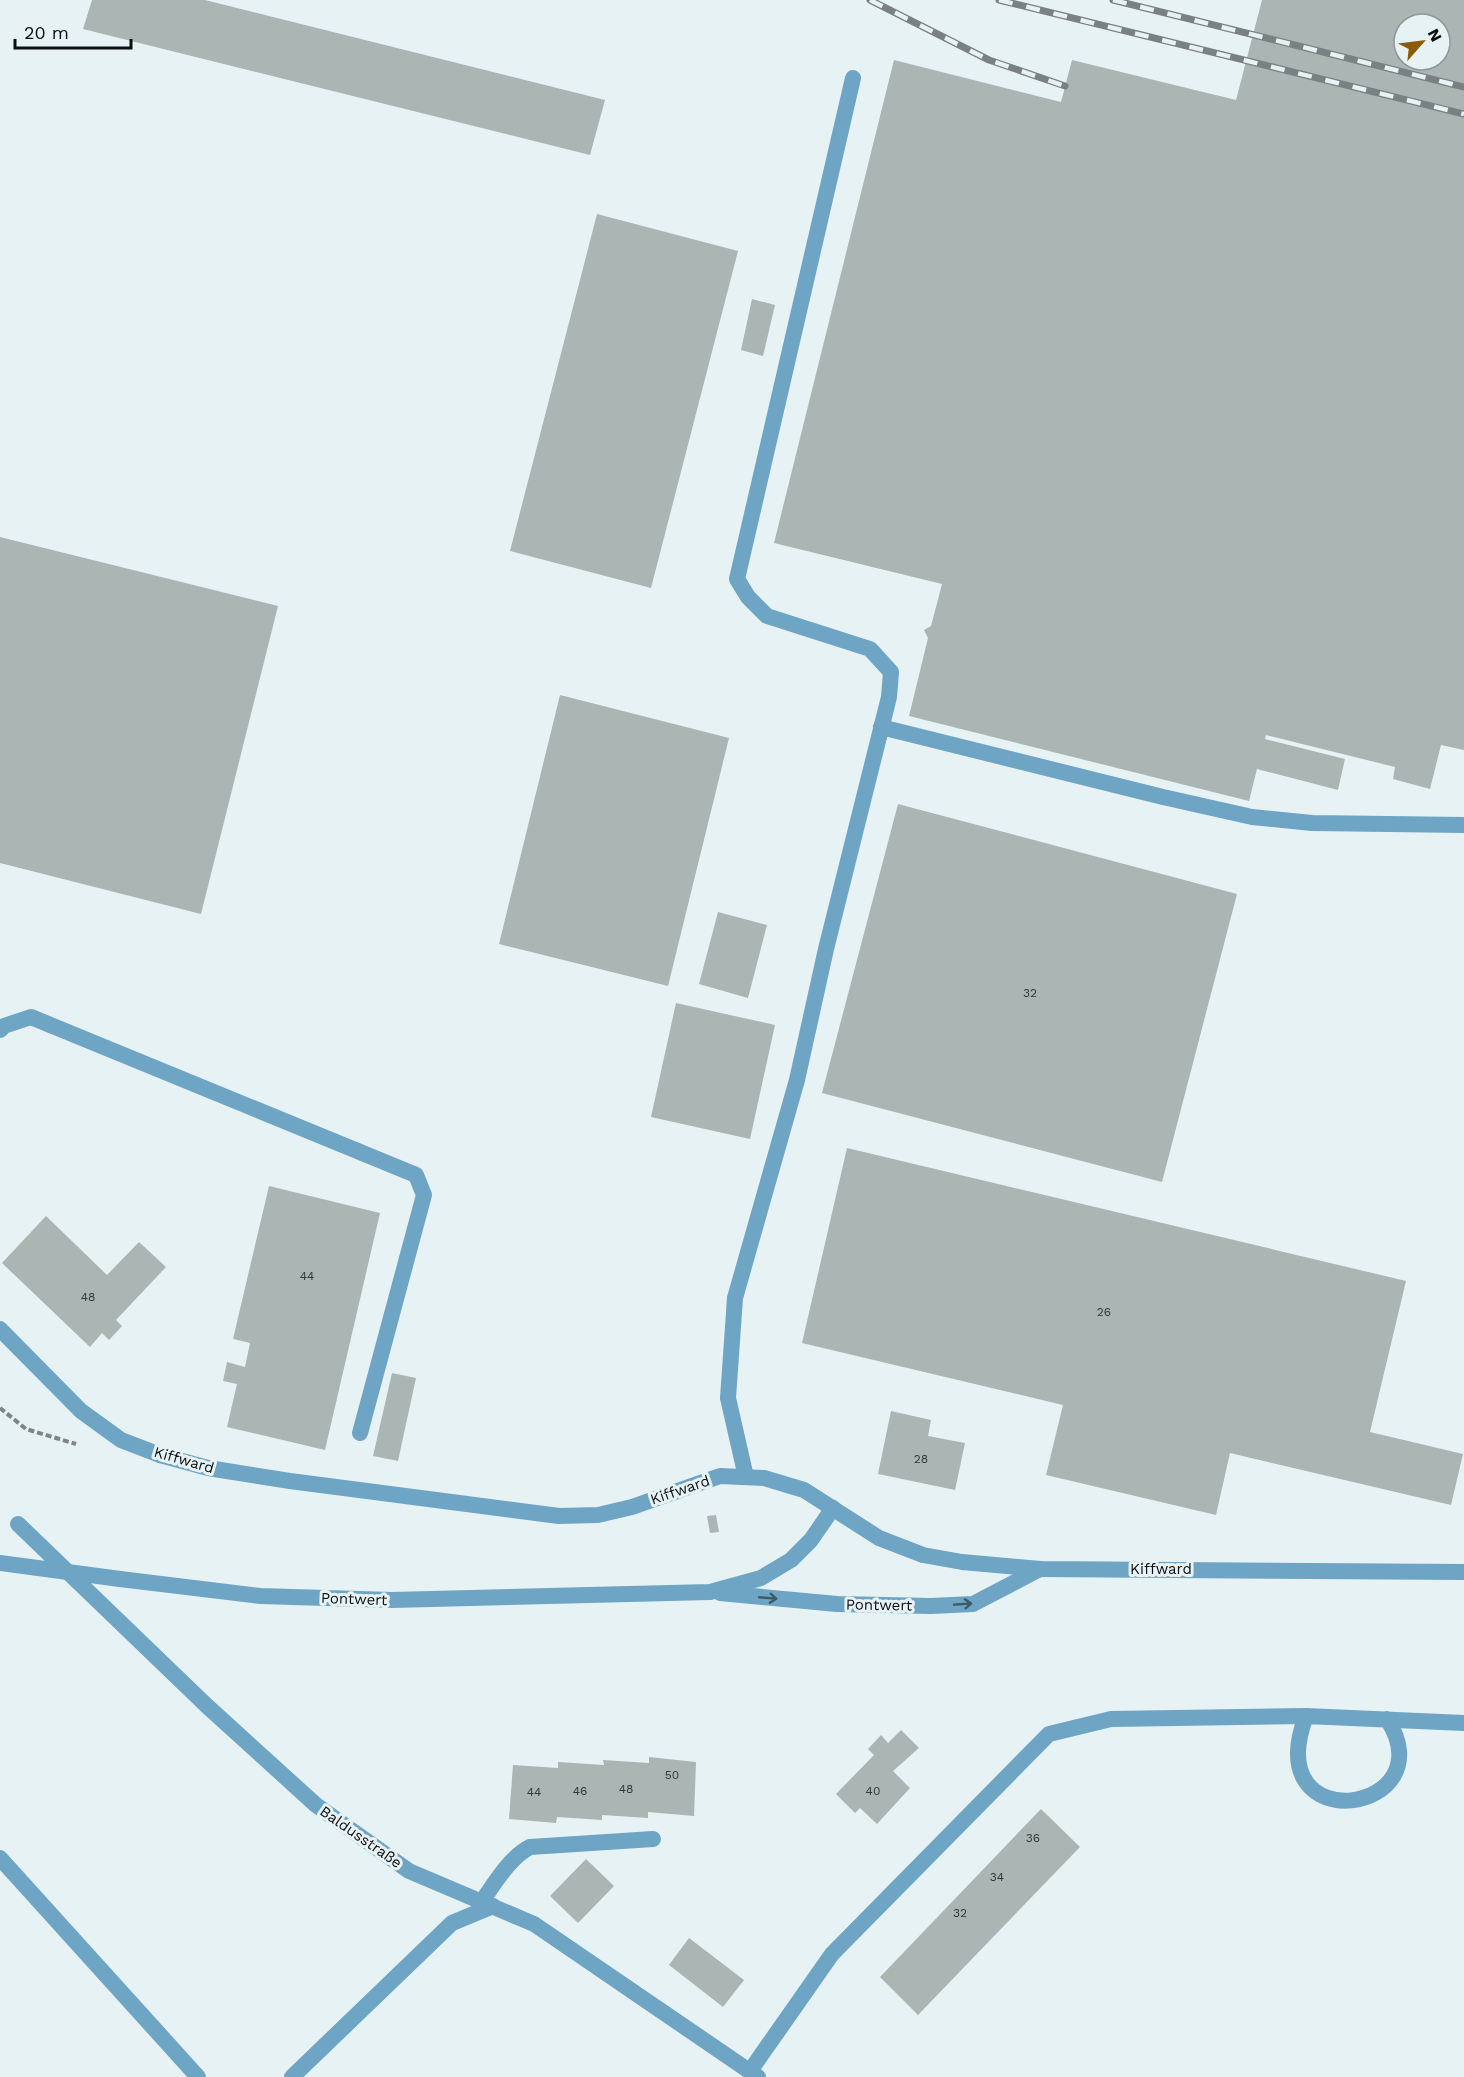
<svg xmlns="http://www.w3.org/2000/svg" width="1464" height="2077" font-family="'Work Sans',sans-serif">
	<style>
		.building { fill: #abb5b3; fill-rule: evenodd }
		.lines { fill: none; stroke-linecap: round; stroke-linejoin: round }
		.path { stroke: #7d8586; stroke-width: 4; stroke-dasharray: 6 3; stroke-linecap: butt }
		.service { stroke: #6ea4c4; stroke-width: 16 }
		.minor { stroke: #6ea4c4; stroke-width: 16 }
		.rail-casing { stroke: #7a8182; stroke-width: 7 }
		.rail { stroke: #e7f2f4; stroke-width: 4.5; stroke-dasharray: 14; stroke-linecap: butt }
		.minor-bridge { stroke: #6ea4c4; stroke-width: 16 }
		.oneway { stroke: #3c5a6a }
		.labels { text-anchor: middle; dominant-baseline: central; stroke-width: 6; stroke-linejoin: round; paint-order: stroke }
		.number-label { font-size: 12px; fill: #333838 }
		.street-label { font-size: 15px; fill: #0b0f0f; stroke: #e7f2f4 }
	</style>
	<rect width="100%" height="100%" fill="#e7f2f4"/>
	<g class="building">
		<polygon points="92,0 205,0 605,100 590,155 83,29"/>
		<path d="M1262,0H1464V750L1441,745L1430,789L1393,779L1395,767L1266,735L1265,739L1345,759L1338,790L1257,769L1249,801L909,716L928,638L924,630L931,626L942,584L774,543L894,60L1061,102L1072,60L1236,100ZM1404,24H1440V60H1404Z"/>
		<polygon points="597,214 738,251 651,588 510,551"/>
		<polygon points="752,299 775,305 763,356 741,350"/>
		<polygon points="0,537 278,606 201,914 0,863"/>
		<polygon points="560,695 729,738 668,986 499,944"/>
		<polygon points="898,804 1237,894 1162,1182 822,1093"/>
		<polygon points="718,912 767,925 748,998 699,984"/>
		<polygon points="676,1003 775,1025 750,1139 651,1117"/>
		<polygon points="847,1148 1406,1281 1370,1432 1463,1454 1451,1505 1230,1453 1216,1515 1046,1475 1063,1405 802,1343"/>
		<polygon points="269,1186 380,1213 325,1450 227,1427 237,1384 223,1381 227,1362 245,1367 250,1343 233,1339"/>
		<polygon points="46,1216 107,1275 139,1242 166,1267 116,1320 122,1326 109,1340 102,1333 90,1347 2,1263"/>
		<polygon points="392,1373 416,1378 398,1461 373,1456"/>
		<polygon points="891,1411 931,1420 928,1436 965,1443 955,1490 878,1474"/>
		<polygon points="716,1515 719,1532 710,1533 707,1516"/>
		<polygon points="901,1730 919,1748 893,1771 910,1788 877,1824 860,1808 855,1813 836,1794 874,1755 868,1749 881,1735 888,1743"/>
		<polygon points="649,1757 696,1762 694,1816 648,1812 648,1818 602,1815 602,1820 557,1817 556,1823 509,1819 513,1765 558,1768 558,1762 604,1765 603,1760 649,1763"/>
		<polygon points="1041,1809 1080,1847 918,2015 880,1977"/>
		<polygon points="586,1859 614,1886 578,1923 550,1896"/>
		<polygon points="689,1938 744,1980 723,2007 669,1965"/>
	</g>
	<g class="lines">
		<polyline class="path" points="0,1408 26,1429 76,1444"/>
		<g class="service">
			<polyline points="881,727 1163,797 1252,817 1312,823 1464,825"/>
			<polyline points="0,1030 4,1026 31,1017 416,1175 424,1195 360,1433"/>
			<polyline points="746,1477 728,1398 735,1298 797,1080 826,949 889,697 891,672 870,649 767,616 748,597 737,579 853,78"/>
			<polyline points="18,1524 207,1706 316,1805 409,1871 534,1924 758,2077"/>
			<polyline points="0,1858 198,2077"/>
			<path d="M482,1901C495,1883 510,1857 530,1847L653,1839"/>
			<polyline points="750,2071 832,1954 1049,1734 1111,1719 1306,1716"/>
			<polyline points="292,2077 452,1923 493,1906"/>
		</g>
		<g class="minor">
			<polyline points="0,1329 81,1411 121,1440 160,1455 208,1468 290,1481 559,1516 598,1515 632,1507 720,1476 764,1478 804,1490 879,1538 923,1555 962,1562 1040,1569 1464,1572"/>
			<polyline points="120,1579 260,1596 392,1600 710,1592 761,1578 791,1560 811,1540 833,1508"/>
			<polyline points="720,1593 837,1604 931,1606 973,1604 1040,1569"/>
			<path d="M1387,1719C1448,1813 1258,1843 1306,1716L1464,1723"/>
		</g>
		<defs>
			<g id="rail">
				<polyline points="870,0 989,60 1065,86"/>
				<polyline points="999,0 1464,114"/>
				<polyline points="1113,0 1464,87"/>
			</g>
		</defs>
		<use href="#rail" class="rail-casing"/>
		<use href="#rail" class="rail"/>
		<polyline class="minor-bridge" points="0,1563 120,1579"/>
	</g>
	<defs><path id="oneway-shaft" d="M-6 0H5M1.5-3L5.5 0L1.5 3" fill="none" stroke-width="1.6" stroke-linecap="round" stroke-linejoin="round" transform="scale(1.5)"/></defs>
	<g class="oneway">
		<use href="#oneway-shaft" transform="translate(768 1598) rotate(5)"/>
		<use href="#oneway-shaft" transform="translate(963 1604) rotate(-4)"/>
	</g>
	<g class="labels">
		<g class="number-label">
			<text x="1030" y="993">32</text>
			<text x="307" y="1276">44</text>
			<text x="88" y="1297">48</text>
			<text x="1104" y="1312">26</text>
			<text x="921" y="1459">28</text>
			<text x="672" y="1775">50</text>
			<text x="626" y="1789">48</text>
			<text x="580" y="1791">46</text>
			<text x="873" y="1791">40</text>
			<text x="534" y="1792">44</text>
			<text x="1033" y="1838">36</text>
			<text x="997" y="1877">34</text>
			<text x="960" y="1913">32</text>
		</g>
		<g class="street-label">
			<text transform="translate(184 1460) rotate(16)">Kiffward</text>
			<text transform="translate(680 1490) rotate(-19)">Kiffward</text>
			<text x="1161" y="1569">Kiffward</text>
			<text transform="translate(354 1599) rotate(2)">Pontwert</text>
			<text transform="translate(879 1605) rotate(1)">Pontwert</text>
			<text transform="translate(361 1837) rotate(35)">Baldusstraße</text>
		</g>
	</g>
	<g transform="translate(1422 42) rotate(62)"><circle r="28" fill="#e7f2f4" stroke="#8f9798" stroke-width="1.5"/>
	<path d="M0-4.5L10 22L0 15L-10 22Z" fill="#8b5d02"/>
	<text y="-9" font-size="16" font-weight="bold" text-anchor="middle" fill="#0b0f0f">N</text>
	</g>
	<path d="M15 39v9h116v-9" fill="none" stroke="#0b0f0f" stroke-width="3"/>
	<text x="24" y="39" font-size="18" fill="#0b0f0f" stroke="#e7f2f4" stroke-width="4.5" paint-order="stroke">20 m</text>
</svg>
